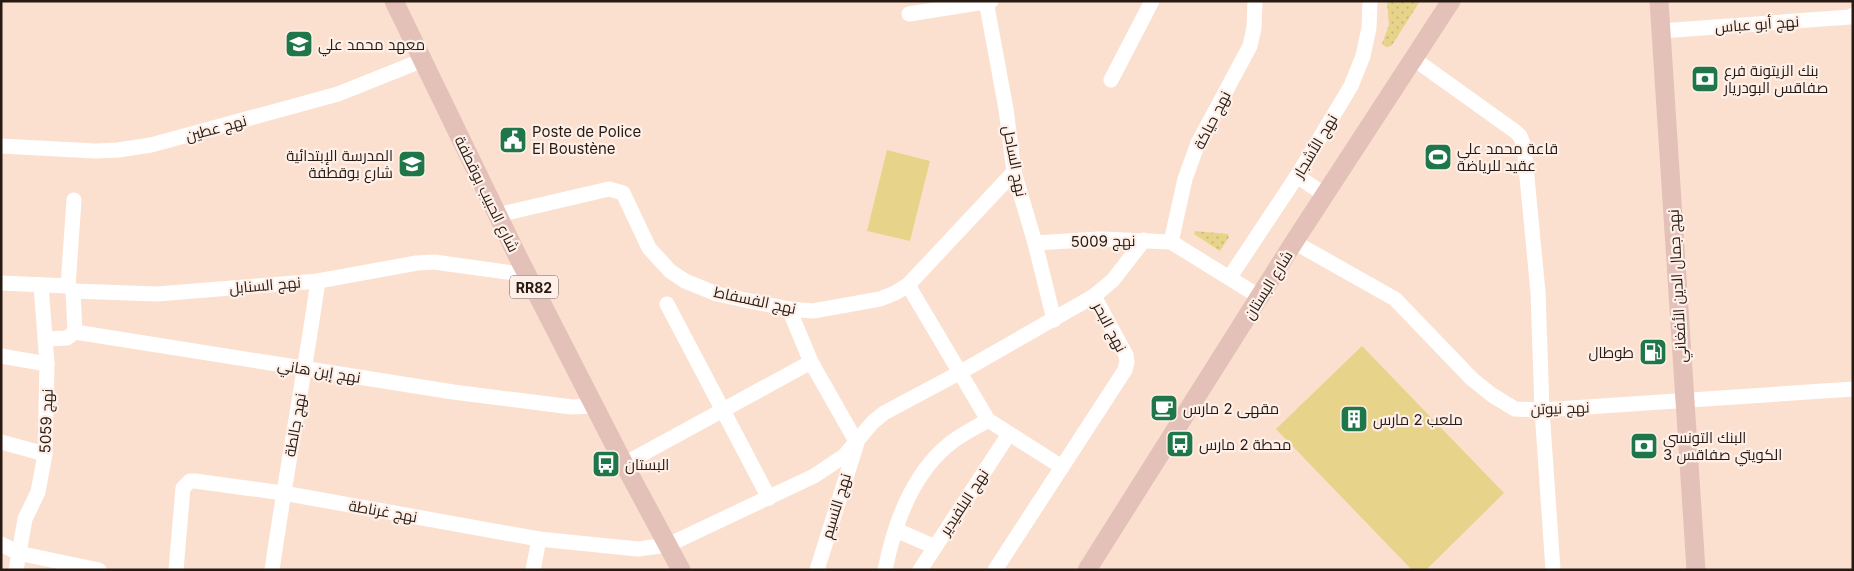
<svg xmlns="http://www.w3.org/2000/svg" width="1854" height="571" font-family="Inter,Cairo,sans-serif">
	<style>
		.grass { fill: url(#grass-dots) }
		.pitch { fill: #e7d48a }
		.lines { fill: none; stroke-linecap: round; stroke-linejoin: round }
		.minor { stroke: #fff; stroke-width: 15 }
		.major { stroke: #e4c1b8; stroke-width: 19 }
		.labels { text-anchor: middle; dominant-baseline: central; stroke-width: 4.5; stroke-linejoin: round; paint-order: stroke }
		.shield { fill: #fef0e8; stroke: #675a52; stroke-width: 1 }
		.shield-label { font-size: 14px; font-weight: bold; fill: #261a12 }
		.street-label { font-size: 15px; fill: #261a12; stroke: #fef0e8 }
		.poi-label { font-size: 15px; fill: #261a12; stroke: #fef0e8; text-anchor: start }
	</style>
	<defs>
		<pattern id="grass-dots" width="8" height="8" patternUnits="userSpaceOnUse" patternTransform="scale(1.25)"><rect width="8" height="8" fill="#e7d48a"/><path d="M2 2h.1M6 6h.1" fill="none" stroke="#c6b576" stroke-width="1.8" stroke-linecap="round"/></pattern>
	</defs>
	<rect width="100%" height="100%" fill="#fce0cf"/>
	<g class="grass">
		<polygon points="1387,1 1420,1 1394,42 1391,46 1386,47 1382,44 1389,25"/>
		<polygon points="1195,231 1228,234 1229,237 1220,251 1194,234"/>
	</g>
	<g class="pitch">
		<polygon points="887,150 930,161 910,241 867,231"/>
		<polygon points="1362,346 1504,493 1426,570 1412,570 1276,429"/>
	</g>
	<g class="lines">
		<g class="minor">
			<polyline points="986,1 1006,109 1014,172 1035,243 1054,320"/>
			<polyline points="909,14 991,1"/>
			<polyline points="1661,31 1850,17 1853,15"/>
			<polyline points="1414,59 1516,132 1520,136 1524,146 1538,292 1542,410 1553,570"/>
			<polyline points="1111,80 1152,1"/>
			<polyline points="1,146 95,151 118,150 151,145 338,94 423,60"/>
			<polyline points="1297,176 1325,195"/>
			<polyline points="497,215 609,189 623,193 649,248 670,271 685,281 717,294 789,309 813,311 880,299 895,293 908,285 1014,172"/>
			<polyline points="1171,242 1185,179 1198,143 1250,46 1254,28 1255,1"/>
			<polyline points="1294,242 1395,299 1472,379 1492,395 1515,409 1542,410 1853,389"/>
			<polyline points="1035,243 1100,239 1171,242 1260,297"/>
			<polyline points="1230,277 1297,176 1351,86 1363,56 1369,28 1370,1"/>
			<polyline points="1,283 68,286 73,291 157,294 318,281 417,263 434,262 528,275"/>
			<polyline points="908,285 988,420 1062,467"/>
			<polyline points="68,286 74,200"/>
			<polyline points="73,291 75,332"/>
			<polyline points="1094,296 1113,280 1144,240"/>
			<polyline points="667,304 769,498"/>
			<polyline points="789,309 811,362 857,443"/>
			<polyline points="46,339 67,338 75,332 453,392 572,407 594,406"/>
			<polyline points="1,356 47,364"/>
			<polyline points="1,442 45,454"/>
			<polyline points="624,464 811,362"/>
			<polyline points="896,530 935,547"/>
			<polyline points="1,544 18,553 99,570"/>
			<polyline points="16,570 25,519 38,492 45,454 47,364 41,285"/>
			<polyline points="176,570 183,488 190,481 195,481 283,493 539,539 638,549 668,545 814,476 844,456 873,422 884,413 959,373 1094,296 1126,355 1127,362 1125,370 995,570"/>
			<path d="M272,570C286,473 304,377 318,281"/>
			<polyline points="533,570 539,539"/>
			<polyline points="817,570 856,446"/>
			<path d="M885,570C894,525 912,475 948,445C960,435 975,428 988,420"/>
			<polyline points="920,570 1009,434"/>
		</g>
		<g class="major">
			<polyline points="394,1 517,255 624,464 681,570"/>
			<polyline points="1659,1 1696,570"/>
			<polyline points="1087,570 1294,242 1451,1"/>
		</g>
	</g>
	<defs>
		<symbol id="school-square" viewBox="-11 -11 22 22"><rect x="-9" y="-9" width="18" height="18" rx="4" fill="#1f7649" stroke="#fef0e8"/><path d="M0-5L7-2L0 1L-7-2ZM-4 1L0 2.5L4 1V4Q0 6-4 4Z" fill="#fff"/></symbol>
		<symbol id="bank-square" viewBox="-11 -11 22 22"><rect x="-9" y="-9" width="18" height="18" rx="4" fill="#1f7649" stroke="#fef0e8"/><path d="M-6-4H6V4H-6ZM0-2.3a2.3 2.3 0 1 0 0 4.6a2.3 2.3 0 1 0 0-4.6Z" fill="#fff"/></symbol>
		<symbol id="civic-square" viewBox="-11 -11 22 22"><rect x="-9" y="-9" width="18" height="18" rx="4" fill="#1f7649" stroke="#fef0e8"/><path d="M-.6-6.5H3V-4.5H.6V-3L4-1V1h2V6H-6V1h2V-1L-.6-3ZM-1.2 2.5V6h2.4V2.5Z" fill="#fff"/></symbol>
		<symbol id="stadium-square" viewBox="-11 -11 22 22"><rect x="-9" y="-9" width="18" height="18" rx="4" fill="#1f7649" stroke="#fef0e8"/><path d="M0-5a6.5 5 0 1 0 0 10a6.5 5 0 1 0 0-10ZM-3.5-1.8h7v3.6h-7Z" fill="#fff"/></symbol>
		<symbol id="fuel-square" viewBox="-11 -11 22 22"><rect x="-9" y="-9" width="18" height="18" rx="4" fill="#1f7649" stroke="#fef0e8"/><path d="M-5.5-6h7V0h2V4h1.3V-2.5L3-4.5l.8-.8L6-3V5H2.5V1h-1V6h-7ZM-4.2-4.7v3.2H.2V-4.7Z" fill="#fff"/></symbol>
		<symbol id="cafe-square" viewBox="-11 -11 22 22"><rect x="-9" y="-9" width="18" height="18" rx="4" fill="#1f7649" stroke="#fef0e8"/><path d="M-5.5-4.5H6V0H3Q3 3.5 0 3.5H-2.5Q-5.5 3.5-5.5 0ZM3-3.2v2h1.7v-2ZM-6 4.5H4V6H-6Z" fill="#fff"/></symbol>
		<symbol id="building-square" viewBox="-11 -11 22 22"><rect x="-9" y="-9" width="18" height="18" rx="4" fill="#1f7649" stroke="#fef0e8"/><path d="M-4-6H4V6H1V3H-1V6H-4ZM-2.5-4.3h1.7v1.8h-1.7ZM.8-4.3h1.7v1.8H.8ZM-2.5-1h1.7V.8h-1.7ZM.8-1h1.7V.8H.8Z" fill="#fff"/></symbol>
		<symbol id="bus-square" viewBox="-11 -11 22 22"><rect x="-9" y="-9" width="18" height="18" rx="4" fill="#1f7649" stroke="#fef0e8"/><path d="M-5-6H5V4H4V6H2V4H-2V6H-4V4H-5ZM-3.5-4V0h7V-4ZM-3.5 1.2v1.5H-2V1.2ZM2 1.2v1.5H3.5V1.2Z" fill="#fff"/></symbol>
	</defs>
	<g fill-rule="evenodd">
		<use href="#school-square" x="283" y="28" width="32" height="32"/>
		<use href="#bank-square" x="1689" y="63" width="32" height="32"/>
		<use href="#civic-square" x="497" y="124" width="32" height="32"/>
		<use href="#stadium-square" x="1422" y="141" width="32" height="32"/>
		<use href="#school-square" x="396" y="148" width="32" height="32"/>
		<use href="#fuel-square" x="1637" y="336" width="32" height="32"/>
		<use href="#cafe-square" x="1148" y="392" width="32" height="32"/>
		<use href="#building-square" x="1338" y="403" width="32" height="32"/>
		<use href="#bus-square" x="1164" y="428" width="32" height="32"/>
		<use href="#bank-square" x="1628" y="430" width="32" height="32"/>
		<use href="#bus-square" x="590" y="448" width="32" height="32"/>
	</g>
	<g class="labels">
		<rect class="shield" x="510" y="275.5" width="48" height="23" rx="4"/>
		<g class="shield-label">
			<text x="534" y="287">RR82</text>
		</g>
		<g class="street-label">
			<text transform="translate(1757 24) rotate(-4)">نهج أبو عباس</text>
			<text transform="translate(1212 120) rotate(-63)">نهج حياكة</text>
			<text transform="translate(216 128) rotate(-15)">نهج عطين</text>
			<text transform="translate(1315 146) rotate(-59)">نهج الأشجار</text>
			<text transform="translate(1015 161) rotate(79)">نهج الساحل</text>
			<text transform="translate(487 194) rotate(64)">شارع الحبيب بوقطفة</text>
			<text transform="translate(1103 241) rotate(-1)">نهج 5009</text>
			<text transform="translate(265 285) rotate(-5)">نهج السنابل</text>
			<text transform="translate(1268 285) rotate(-58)">شارع البستان</text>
			<text transform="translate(1677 286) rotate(-93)">نهج جمال الدين الأفغاني</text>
			<text transform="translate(755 300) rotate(12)">نهج الفسفاط</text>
			<text transform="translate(1110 327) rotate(62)">نهج البحر</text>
			<text transform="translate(319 371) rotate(9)">نهج إبن هاني</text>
			<text transform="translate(1560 408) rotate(-2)">نهج نيوتن</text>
			<text transform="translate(46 421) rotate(-88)">نهج 5059</text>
			<text transform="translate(295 425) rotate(-80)">نهج جالطة</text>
			<text transform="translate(964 502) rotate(-57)">نهج البلفيدير</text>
			<text transform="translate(836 506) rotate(-73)">نهج النسيم</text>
			<text transform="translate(383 511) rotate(10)">نهج غرناطة</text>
		</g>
		<g class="poi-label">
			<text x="318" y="44">معهد محمد علي</text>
			<text x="1724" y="70">بنك الزيتونة فرع<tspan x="1724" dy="17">صفاقس البودريار</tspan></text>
			<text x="532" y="131">Poste de Police<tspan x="532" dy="17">El Boustène</tspan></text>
			<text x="1457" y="148">قاعة محمد علي<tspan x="1457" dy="17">عقيد للرياضة</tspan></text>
			<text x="393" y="155" text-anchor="end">المدرسة الإبتدائية<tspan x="393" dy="17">شارع بوقطفة</tspan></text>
			<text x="1634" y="352" text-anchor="end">طوطال</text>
			<text x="1183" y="408">مقهى 2 مارس</text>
			<text x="1373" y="419">ملعب 2 مارس</text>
			<text x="1663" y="437">البنك التونسي<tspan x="1663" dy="17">الكويتي صفاقس 3</tspan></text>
			<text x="1199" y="444">محطة 2 مارس</text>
			<text x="625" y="464">البستان</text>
		</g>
	</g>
	<rect width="1854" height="571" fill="none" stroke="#261a12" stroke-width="5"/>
</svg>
